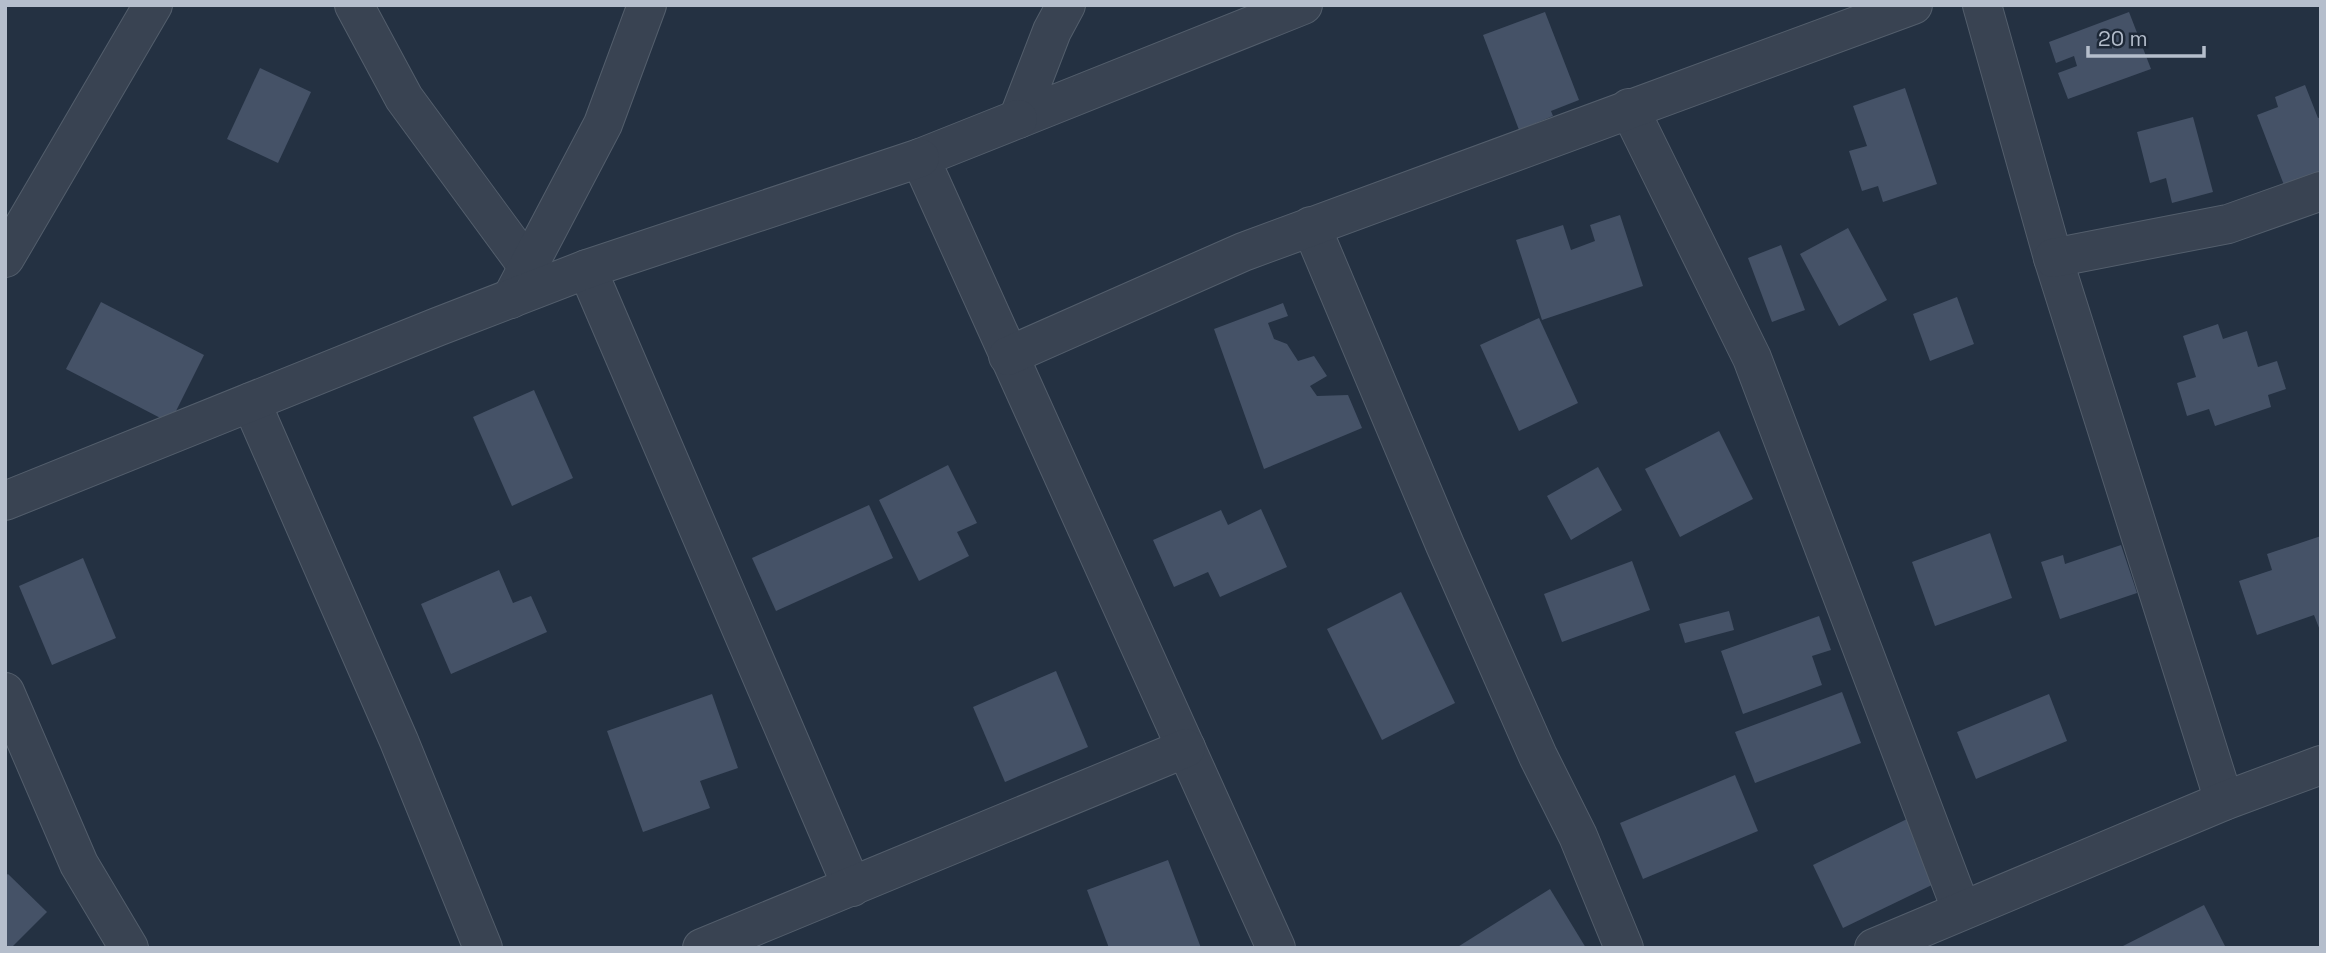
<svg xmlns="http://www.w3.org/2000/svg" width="2326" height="953" font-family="'Space Grotesk',sans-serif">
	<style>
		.building { fill: #455267 }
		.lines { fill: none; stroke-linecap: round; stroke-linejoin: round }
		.minor-casing { stroke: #535e6c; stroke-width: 40 }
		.minor { stroke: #394352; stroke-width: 38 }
	</style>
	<rect width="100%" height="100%" fill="#243142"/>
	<g class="building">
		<polygon points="1545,12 1579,100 1551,111 1553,116 1519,130 1483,35"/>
		<polygon points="2129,12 2151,69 2068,99 2058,73 2077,66 2074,56 2056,63 2049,42"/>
		<polygon points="260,68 311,92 278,163 227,139"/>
		<polygon points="2305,85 2318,118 2321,117 2321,186 2289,198 2257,115 2278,107 2275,97"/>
		<polygon points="1905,88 1937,184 1883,202 1878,186 1862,191 1849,151 1867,146 1853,106"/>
		<polygon points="2193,117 2213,192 2172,203 2166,178 2150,183 2137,132"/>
		<polygon points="1620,215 1643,286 1542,320 1516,240 1563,225 1571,250 1595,241 1590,225"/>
		<polygon points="1848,228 1887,300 1839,326 1800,254"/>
		<polygon points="1781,245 1805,310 1772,322 1748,258"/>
		<polygon points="1957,297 1974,344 1930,361 1913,314"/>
		<polygon points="101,302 204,355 170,423 66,369"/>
		<polygon points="1283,303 1288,316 1268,323 1274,339 1287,344 1298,361 1314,356 1327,376 1310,386 1317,396 1348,395 1362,428 1264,469 1214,329"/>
		<polygon points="1539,318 1578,403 1519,431 1480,345"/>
		<polygon points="2218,324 2223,339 2247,331 2258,367 2277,361 2286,389 2268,395 2271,407 2215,426 2209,409 2187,416 2177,383 2196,377 2183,336"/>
		<polygon points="534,390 573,478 512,506 473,417"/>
		<polygon points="1719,431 1753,499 1680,537 1645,469"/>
		<polygon points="948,465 977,523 957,532 969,556 919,581 879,500"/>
		<polygon points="1598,467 1622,510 1571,540 1547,496"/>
		<polygon points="869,505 893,558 776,611 752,558"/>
		<polygon points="1261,509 1287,567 1220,597 1208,572 1174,587 1153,540 1221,510 1228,525"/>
		<polygon points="1990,533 2012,598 1935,626 1912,562"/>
		<polygon points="2321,536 2321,633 2314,615 2257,635 2239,581 2272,570 2267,554"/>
		<polygon points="2121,545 2137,593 2060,619 2041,562 2063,555 2065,564"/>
		<polygon points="83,558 116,638 52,665 19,586"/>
		<polygon points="1632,561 1650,610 1562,642 1544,594"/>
		<polygon points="499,570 513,603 531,596 547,632 451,674 421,604"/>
		<polygon points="1401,592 1455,703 1382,740 1327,629"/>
		<polygon points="1729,611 1734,630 1685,643 1679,624"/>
		<polygon points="1819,616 1831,650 1812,656 1822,685 1743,714 1721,651"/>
		<polygon points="1056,671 1088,747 1005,782 973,707"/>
		<polygon points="1842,692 1861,743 1755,783 1735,732"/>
		<polygon points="712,694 738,768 700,781 710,808 643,832 607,731"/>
		<polygon points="2049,694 2067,741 1976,779 1957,732"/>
		<polygon points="1735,775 1758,831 1643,879 1620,823"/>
		<polygon points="1907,819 1936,883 1843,928 1813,865"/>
		<polygon points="1168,860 1201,948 1109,948 1087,890"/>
		<polygon points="8,874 47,912 11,948 5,948 5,876"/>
		<polygon points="1550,889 1586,948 1456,948"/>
		<polygon points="2204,905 2226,948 2119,948"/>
	</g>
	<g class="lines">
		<defs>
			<g id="minor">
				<polyline points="354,5 404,98 528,267"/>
				<polyline points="1066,5 1052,31 1018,119 1303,5"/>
				<polyline points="1982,5 2053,258 2224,801"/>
				<polyline points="1629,108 1752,358 1961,909"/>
				<polyline points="1018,119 920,158 1276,948"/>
				<polyline points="1311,226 1445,545 1538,756 1578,836 1624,948"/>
				<polyline points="5,258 153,5"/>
				<polyline points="2053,258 2228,224 2321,191"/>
				<polyline points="587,269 852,887"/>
				<polyline points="511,299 603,124 647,5"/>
				<polyline points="1008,356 1243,252 1913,5"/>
				<polyline points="251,402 399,741 483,948"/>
				<polyline points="5,501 437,327 587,269 920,158"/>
				<polyline points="5,692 79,864 129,948"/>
				<polyline points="702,948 1186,748"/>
				<polyline points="1874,948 2224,801 2321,765"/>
			</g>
		</defs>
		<use href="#minor" class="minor-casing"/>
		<use href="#minor" class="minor"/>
	</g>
	<rect width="2326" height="953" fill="none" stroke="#b5becc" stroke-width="14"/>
	<path d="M2088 46v10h116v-10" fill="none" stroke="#b5becc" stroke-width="3.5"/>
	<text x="2098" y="46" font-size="21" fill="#b5becc" stroke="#1d2837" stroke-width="5" paint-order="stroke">20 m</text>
</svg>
